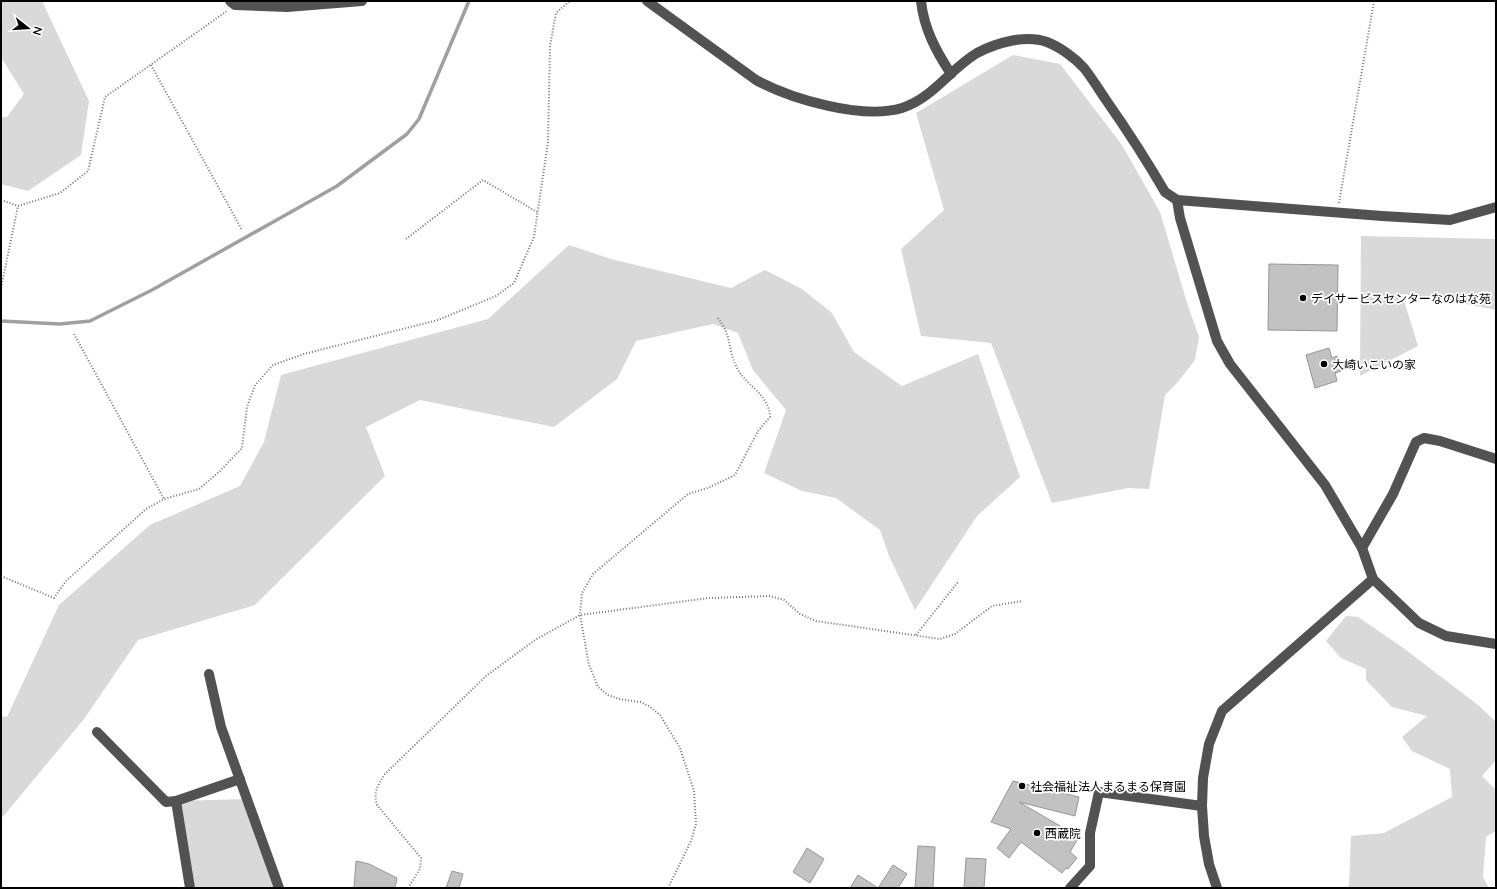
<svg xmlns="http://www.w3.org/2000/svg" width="1497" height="889" font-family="Lato,'Noto Sans JP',sans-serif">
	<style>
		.green { fill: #d9d9d9 }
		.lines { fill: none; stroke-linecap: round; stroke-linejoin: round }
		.stream { stroke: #a0a0a0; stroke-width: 3.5 }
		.building { fill: #c2c2c2; stroke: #969696 }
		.path { stroke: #747474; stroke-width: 2; stroke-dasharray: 1 2; stroke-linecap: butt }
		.minor { stroke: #525252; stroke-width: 10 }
		.poi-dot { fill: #000; stroke: #fff; stroke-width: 1.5 }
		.labels { text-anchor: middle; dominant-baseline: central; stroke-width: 3.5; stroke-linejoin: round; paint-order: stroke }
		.poi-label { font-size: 12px; fill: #000; stroke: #fff; text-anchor: start }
	</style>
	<rect width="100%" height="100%" fill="#fff"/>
	<g class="green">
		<polygon points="1,1 42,1 89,101 81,155 28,191 1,184 1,117 7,117 24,94 1,57"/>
		<polygon points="1013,55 1060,64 1122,145 1160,212 1188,306 1199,337 1195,360 1177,383 1165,395 1149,489 1128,488 1052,503 991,343 921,336 901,249 944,210 916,113"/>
		<polygon points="1361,236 1496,239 1496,310 1461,303 1402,294 1418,346 1360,376"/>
		<polygon points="569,245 611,259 731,288 765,270 802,289 832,313 854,352 902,386 978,354 1020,477 977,516 915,610 889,556 880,530 836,498 802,491 764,473 786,410 753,370 738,333 713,324 636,341 617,379 554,427 420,400 366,427 385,476 255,605 138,640 84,719 1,819 1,716 7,717 59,605 150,525 240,486 264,442 281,375 488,319"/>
		<polygon points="1346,616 1358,617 1402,647 1478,705 1496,722 1496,760 1482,776 1496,790 1496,831 1486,837 1483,877 1489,888 1347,888 1349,885 1351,836 1384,833 1452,797 1450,769 1412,751 1402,737 1427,716 1392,707 1366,680 1366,669 1341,658 1326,641"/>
		<polygon points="247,799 280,888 190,888 176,801"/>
	</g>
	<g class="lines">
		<polyline class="stream" points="1,321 60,324 90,321 152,290 337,186 407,134 419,119 469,1"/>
	</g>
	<g class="building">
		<polygon points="1269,264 1338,265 1337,331 1268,330"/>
		<polygon points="1329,348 1332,358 1337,356 1341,371 1335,373 1337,381 1315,388 1306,355"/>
		<polygon points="1013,781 1079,797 1075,816 1019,802 1079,837 1070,852 1077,858 1068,869 1066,868 1062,873 1021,842 1009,858 997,848 1011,829 991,822"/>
		<polygon points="918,846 935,847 933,888 915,888"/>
		<polygon points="807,848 824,859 810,883 793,872"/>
		<polygon points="966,858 986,859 984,888 964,888"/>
		<polygon points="356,861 369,864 397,878 395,888 354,888"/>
		<polygon points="893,865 907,874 898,888 850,888 858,875 878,888"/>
		<polygon points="452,871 463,874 459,888 446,888"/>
	</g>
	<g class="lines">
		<g class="path">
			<polyline points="151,65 242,230"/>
			<polyline points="1,200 18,206 60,193 88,171 105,97 227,11"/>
			<polyline points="1339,203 1374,1"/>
			<polyline points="406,239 483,180 537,212"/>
			<polyline points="1,288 18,206"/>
			<polyline points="74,334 164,499"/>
			<polyline points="1,576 54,598 66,581 146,509 164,499 199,489 220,471 242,448 247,407 255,385 273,365 304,354 438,320 496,296 514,283 534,237 548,142 550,46 556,13 570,1"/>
			<polyline points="916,635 958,582"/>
			<path d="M408,888L420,869L421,858L377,805C373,792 378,785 385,774L486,676L535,640L580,615L709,598L770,596L784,600L800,614L816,621L940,639L955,634L992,606L1022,601"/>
			<path d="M668,888L691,841L696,824L694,791L680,748L660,715L649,706L640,702L619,699L608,695L598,687L589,665L580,615L582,593L593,574L688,494L708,488L735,475L758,431L770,417C769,393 745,386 736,366C727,347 733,337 717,317"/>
		</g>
		<g class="minor">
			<polyline points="230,1 235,5 287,7 362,1"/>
			<path d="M647,1L756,80C791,99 862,120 902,108C933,98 950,69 977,53C996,43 1026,34 1047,42C1060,47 1075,58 1084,68C1092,78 1099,90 1106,100C1127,130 1147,161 1165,192L1177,200L1382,216L1450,220L1496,207"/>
			<path d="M921,1C924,29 936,51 951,74"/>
			<polyline points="1177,200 1180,218 1217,341 1230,364 1325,485 1362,548 1373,579 1419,623 1446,636 1496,644"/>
			<polyline points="1362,548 1393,494 1416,442 1424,438 1440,441 1496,459"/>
			<polyline points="209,674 221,727 279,888"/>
			<polyline points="97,732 166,802 176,801 240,779"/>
			<polyline points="176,801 190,888"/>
			<polyline points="1070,888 1090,866 1090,833 1099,792 1202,806"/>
			<polyline points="1217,888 1209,864 1204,836 1202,806 1203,778 1209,744 1222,711 1373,579"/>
		</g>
	</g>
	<g class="poi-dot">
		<circle cx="1303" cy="298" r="4"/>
		<circle cx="1324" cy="364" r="4"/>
		<circle cx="1022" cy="786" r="4"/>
		<circle cx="1037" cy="833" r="4"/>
	</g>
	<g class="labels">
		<g class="poi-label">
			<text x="1311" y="298">デイサービスセンターなのはな苑</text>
			<text x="1332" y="364">大崎いこいの家</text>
			<text x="1030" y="786">社会福祉法人まるまる保育園</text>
			<text x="1045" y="833">西蔵院</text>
		</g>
	</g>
	<rect width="1497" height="889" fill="none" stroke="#000000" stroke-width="4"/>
	<g transform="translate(28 28) rotate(107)" stroke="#ffffff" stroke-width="3" paint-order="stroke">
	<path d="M0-3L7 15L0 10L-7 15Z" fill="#000000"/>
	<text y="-6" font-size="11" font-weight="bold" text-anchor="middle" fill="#000000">N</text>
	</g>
</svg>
